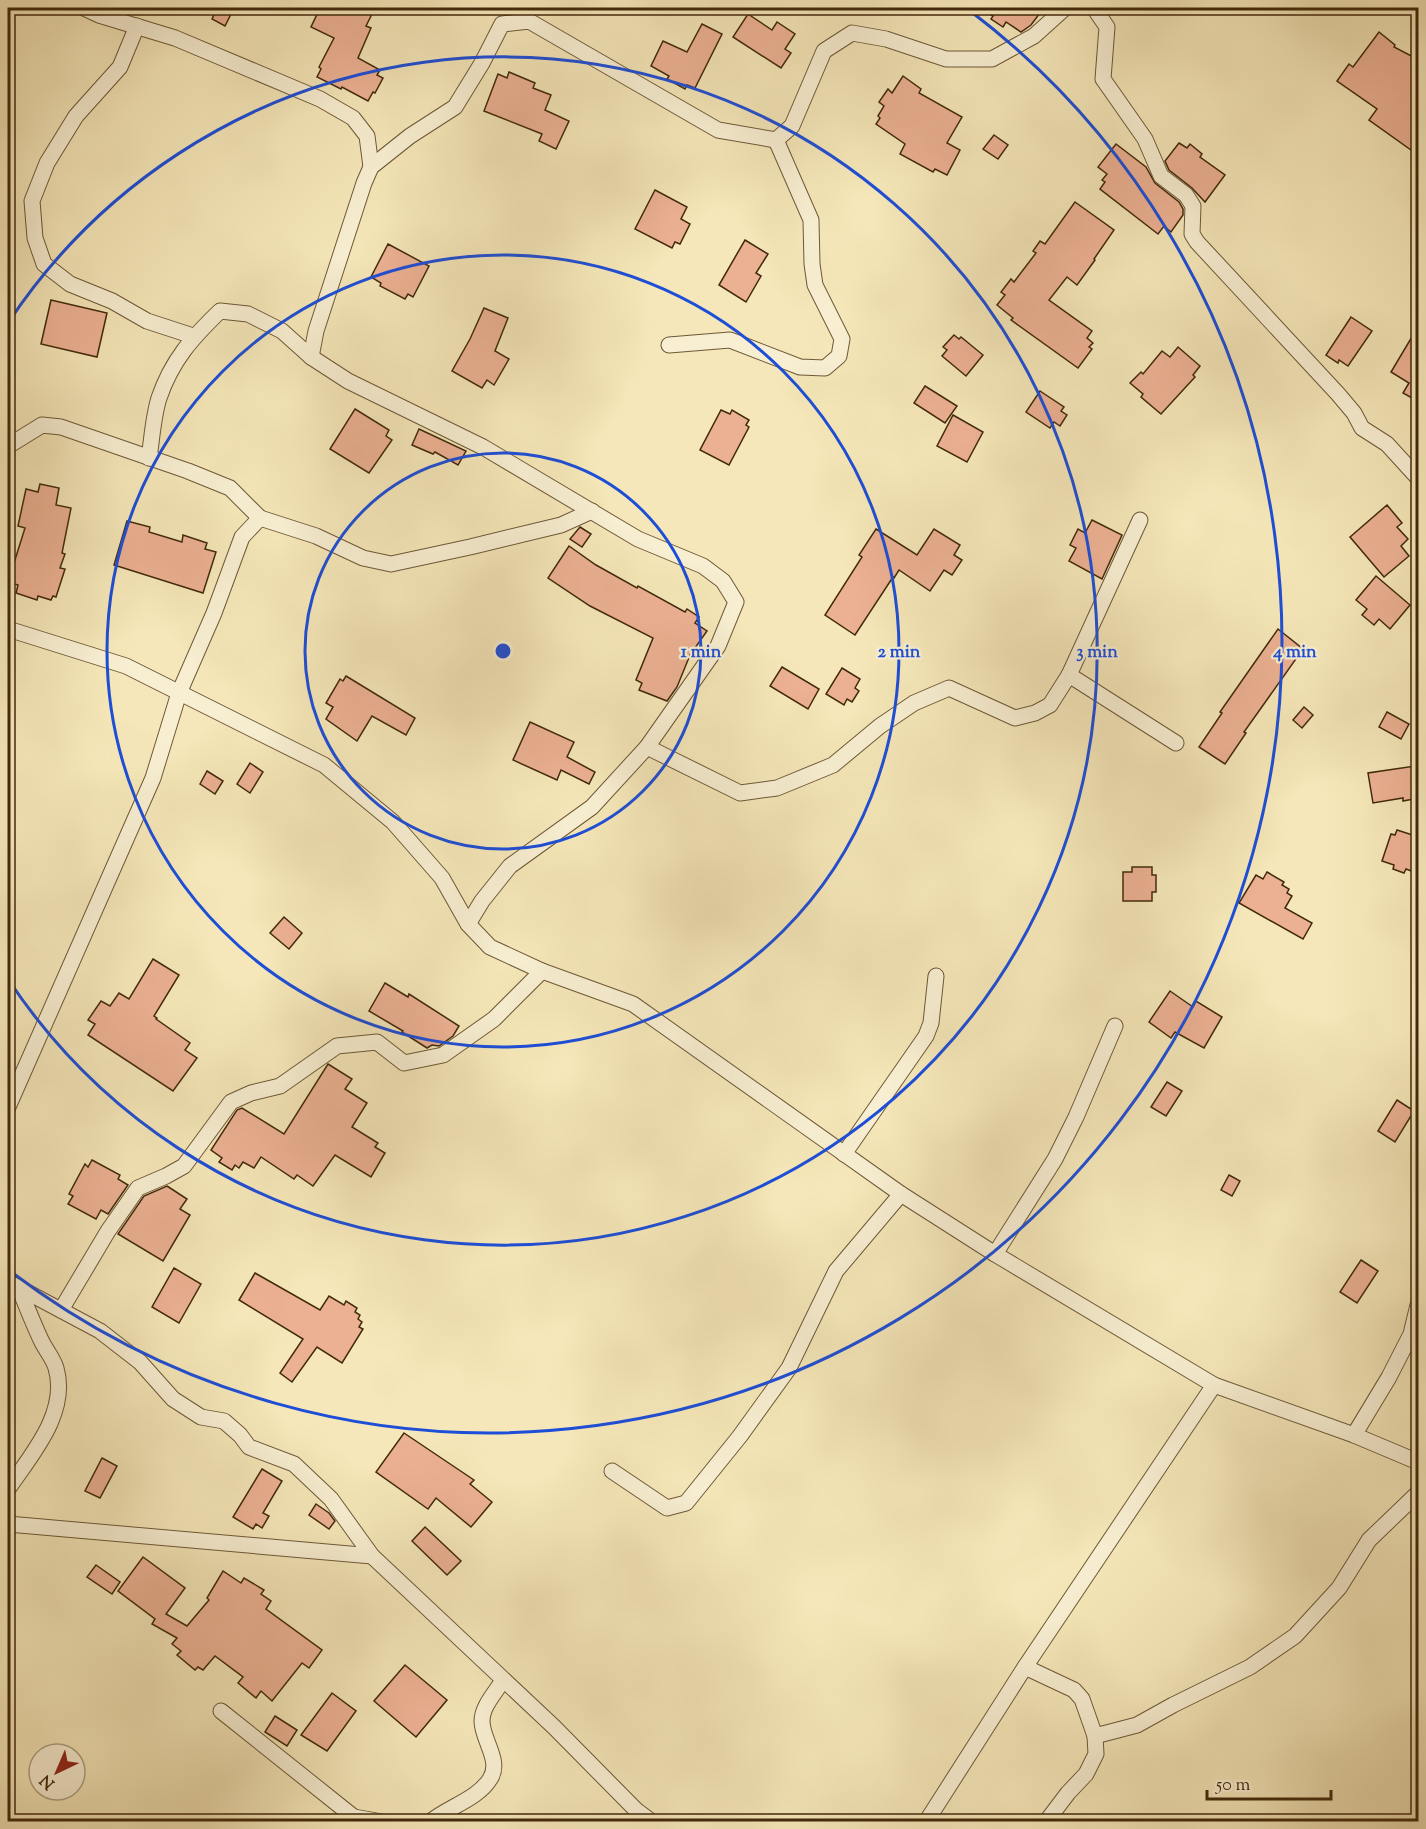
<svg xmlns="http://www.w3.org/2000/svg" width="1426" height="1829" font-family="'Sorts Mill Goudy',serif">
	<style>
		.building { fill: #ecb193; stroke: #41290c; stroke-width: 1.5 }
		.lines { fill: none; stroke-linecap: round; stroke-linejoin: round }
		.street-casing { stroke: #6e5837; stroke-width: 17 }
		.street { stroke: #f8efd2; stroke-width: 15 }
		.ring { fill: none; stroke: #1d4ed8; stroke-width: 3 }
		.centre { fill: #1d4ed8; stroke: #f8efd2; stroke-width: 3 }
		.ring-label { font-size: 18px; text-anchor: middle; font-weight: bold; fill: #1d4ed8; stroke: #f8efd2; stroke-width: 4.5; stroke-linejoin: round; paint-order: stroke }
	</style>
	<rect width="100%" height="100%" fill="#f5e7b9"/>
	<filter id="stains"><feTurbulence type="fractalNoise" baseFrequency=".00333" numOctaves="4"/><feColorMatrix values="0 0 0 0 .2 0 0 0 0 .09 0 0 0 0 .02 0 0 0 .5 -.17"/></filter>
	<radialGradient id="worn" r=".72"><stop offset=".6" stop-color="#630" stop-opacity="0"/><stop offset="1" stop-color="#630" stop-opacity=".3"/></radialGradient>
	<g class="building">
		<polygon points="217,8 234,8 225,26 212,19"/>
		<polygon points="320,8 362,8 373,12 366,26 371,28 358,58 380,70 377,75 383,78 375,93 373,92 368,101 342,87 341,89 317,77 321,69 319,67 334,38 311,27"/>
		<polygon points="979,8 1031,8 1040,13 1031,25 1021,32 1006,22 1003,27 991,19 993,16"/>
		<polygon points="748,14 772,30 777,22 795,34 785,49 791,53 781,68 733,37"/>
		<polygon points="702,24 722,34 695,88 687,85 685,89 667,79 669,76 651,66 663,41 687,52"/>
		<polygon points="1379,32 1395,45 1394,47 1419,60 1419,101 1412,112 1419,116 1419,139 1411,150 1369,120 1377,109 1337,81 1349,64 1353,67"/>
		<polygon points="509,72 535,83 533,88 551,95 545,110 569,121 556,149 539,141 542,134 484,111 498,74 507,78"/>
		<polygon points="903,76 921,89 919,93 962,117 947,143 960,150 947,175 935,169 933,172 900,154 905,144 876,124 880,118 878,116 884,106 879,102 888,89 892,93"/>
		<polygon points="994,135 1008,145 998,159 983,149"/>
		<polygon points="1179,143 1187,148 1190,144 1202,154 1200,157 1225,175 1205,202 1192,188 1169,170 1165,161"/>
		<polygon points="1116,144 1146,167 1155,183 1179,202 1183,209 1183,215 1171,232 1164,226 1158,234 1100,189 1105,182 1102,180 1107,174 1098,167"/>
		<polygon points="655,190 687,207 681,219 690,224 680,244 675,242 672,248 635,229"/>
		<polygon points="1075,202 1114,230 1094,259 1095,260 1077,285 1067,277 1049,300 1092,331 1087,338 1093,343 1089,347 1092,349 1078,368 1011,320 1013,318 997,305 1005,295 1001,292 1011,279 1014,282 1036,253 1033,251 1040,241 1045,244"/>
		<polygon points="745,240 768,254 756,273 761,276 746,302 719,285"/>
		<polygon points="388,244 429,266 413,297 408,294 405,299 380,286 381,283 371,277"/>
		<polygon points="51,300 107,313 97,357 41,344"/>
		<polygon points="484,308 508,318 495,351 509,359 494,385 487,380 482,388 452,371 470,339"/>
		<polygon points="1351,317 1372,331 1348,366 1339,360 1338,363 1326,355"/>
		<polygon points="1419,325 1419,402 1403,393 1409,383 1391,372"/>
		<polygon points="954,335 959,339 961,337 983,355 966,376 942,356 947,350 943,347"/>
		<polygon points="1178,347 1200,366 1193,375 1195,377 1161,414 1141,397 1143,394 1130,383 1141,372 1143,374 1162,351 1170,357"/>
		<polygon points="925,386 957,406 945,423 914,403"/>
		<polygon points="1040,391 1064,407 1061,411 1067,415 1060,426 1054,422 1050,428 1026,412"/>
		<polygon points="355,409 389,430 386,436 392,440 369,473 330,449"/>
		<polygon points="721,410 730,414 732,410 749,420 746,425 749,427 729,465 700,450"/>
		<polygon points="953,415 983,432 967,462 937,446"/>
		<polygon points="419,429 466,451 458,465 435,452 433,454 412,445"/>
		<polygon points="40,484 59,488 56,505 71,508 62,553 65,554 60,568 65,569 56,597 53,596 51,600 38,596 37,600 16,593 18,585 8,582 25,528 18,526 26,489 38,492"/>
		<polygon points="1387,505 1402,523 1397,527 1408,539 1401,546 1409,556 1384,577 1350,537"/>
		<polygon points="1092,520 1122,535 1102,579 1069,561 1076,548 1070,545 1078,529 1085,533"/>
		<polygon points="127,521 150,527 149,532 182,542 183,535 207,543 205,549 216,552 203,593 114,565"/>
		<polygon points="580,527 591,534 582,547 570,539"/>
		<polygon points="876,529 917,555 934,529 960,545 954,555 962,560 952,575 944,570 930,591 899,570 894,578 893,577 855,635 825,615 862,557 859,555"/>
		<polygon points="569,546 596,565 637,588 638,586 685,612 687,609 699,617 695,623 707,631 690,655 677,687 667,701 639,690 642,683 636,680 653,638 590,606 548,578"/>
		<polygon points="1376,576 1410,605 1390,629 1379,619 1374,625 1362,615 1367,609 1356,600"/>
		<polygon points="1278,629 1303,649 1244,732 1246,733 1225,764 1199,747 1222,713 1220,712"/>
		<polygon points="782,667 819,689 808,709 770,686"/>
		<polygon points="842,668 860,679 855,688 859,691 852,702 847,699 844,705 826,694"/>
		<polygon points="346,676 415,718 406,735 372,716 357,741 326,719 333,707 326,703 340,679 343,681"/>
		<polygon points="1304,707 1313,715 1302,728 1293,720"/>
		<polygon points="1387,712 1409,724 1401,739 1379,727"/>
		<polygon points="530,722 574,742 567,757 595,772 589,784 561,770 557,780 513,760"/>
		<polygon points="250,763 263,772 250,793 237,784"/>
		<polygon points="1415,766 1419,798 1403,801 1403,798 1373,803 1368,773"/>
		<polygon points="207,771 223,781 215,794 200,784"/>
		<polygon points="1397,830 1419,837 1419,874 1406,869 1404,873 1393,869 1394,865 1382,861 1391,834 1395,835"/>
		<polygon points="1132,867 1152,867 1152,875 1156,875 1156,892 1152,892 1152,901 1123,901 1123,872 1132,872"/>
		<polygon points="1267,872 1284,882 1282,885 1289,889 1287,893 1292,896 1285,908 1312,923 1303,939 1239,903 1256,875 1263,879"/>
		<polygon points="284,917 302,933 289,949 270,933"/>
		<polygon points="153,959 179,975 154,1016 157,1018 156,1019 190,1043 185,1050 197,1058 173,1091 88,1035 95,1024 88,1020 101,1001 110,1006 119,993 129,999"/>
		<polygon points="385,983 408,997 409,994 459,1026 453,1036 439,1046 432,1045 427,1048 402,1032 403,1031 369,1011"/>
		<polygon points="1170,991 1193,1007 1196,1001 1222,1017 1204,1048 1175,1032 1171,1038 1149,1022"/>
		<polygon points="328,1064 352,1079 345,1089 367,1103 352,1127 378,1143 375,1147 385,1153 371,1177 335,1155 313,1186 297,1175 294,1179 261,1157 254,1168 243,1162 239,1168 235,1165 232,1170 219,1162 222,1158 211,1150 237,1110 242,1108 284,1134"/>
		<polygon points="1167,1082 1182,1091 1166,1116 1151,1107"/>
		<polygon points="1397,1100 1414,1111 1395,1142 1378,1131"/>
		<polygon points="92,1160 120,1175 118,1179 128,1185 108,1214 101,1210 96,1219 68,1204 73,1196 69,1194 85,1164 88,1167"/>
		<polygon points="1229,1175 1240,1181 1232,1196 1221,1190"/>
		<polygon points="167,1186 187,1199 180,1209 190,1215 163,1261 118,1234 144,1196"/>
		<polygon points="1361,1260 1378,1271 1357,1303 1340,1292"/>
		<polygon points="174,1268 201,1284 179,1323 152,1307"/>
		<polygon points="255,1273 320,1310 329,1296 344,1305 346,1301 357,1308 355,1312 360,1315 358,1319 362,1322 359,1327 363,1329 342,1363 317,1347 292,1382 280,1373 303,1339 239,1300"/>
		<polygon points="404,1433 474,1480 470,1484 492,1502 471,1527 436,1498 428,1509 376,1472"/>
		<polygon points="102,1458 117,1466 100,1498 85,1491"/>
		<polygon points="262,1469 282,1481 263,1513 269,1516 262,1528 256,1524 253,1529 233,1517"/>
		<polygon points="316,1504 329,1513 335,1521 329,1529 309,1515"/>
		<polygon points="425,1527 461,1561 447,1575 412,1541"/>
		<polygon points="143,1557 185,1588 166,1614 187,1626 209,1600 207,1598 223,1571 241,1583 244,1578 264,1590 261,1594 271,1601 266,1609 322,1650 309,1668 302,1663 272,1701 261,1691 256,1698 238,1683 243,1677 215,1656 203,1670 198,1667 195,1670 177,1655 181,1651 172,1644 177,1638 152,1624 155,1619 118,1591"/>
		<polygon points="96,1565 120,1582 112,1594 87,1577"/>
		<polygon points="405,1665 447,1700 416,1737 374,1701"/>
		<polygon points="332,1693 356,1711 327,1751 301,1735"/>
		<polygon points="275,1716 297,1730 287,1746 265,1732"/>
	</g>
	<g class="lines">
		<defs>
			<g id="street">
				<polyline points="84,8 99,15 175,38 320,99 353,118 367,136 371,167"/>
				<polyline points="1094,8 1107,27 1103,79 1145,139 1161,176 1186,195 1193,206 1192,234 1197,242 1338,394 1354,413 1362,428 1387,444 1418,478"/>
				<polyline points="137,26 120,67 76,116 47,163 32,201 35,238 44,264 70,284 112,301 147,321 193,336"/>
				<polyline points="776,140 792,126 824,51 852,33 886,39 946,59 992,59 1034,36 1065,8"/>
				<polyline points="669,345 730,340 800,367 825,368 839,356 842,339 815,285 812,264 811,220 776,140"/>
				<polyline points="311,357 316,331 364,183 371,167 410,136 455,107 482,63 502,24 529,21 718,130 776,140"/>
				<polyline points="8,446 42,425 61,427 188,471 230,488 260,518"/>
				<path d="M149,458C152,439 153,417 159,398C172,360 192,338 220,311L248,314L282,331L311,357L348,381L483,447L638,539L703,566L723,581L736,602L718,646L647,747L592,807L510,866L482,901L468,924"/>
				<polyline points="8,629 126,666 324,765 393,822 442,878 468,924 490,947 542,971 633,1004 901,1194 995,1254 1214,1385 1354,1435 1418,1462"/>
				<polyline points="1069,675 1140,520"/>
				<polyline points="647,747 740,793 777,788 833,765 880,726 914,703 949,688 1015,718 1035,713 1050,705 1069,675 1176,743"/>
				<polyline points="8,1107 153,778 179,693 214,613 242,537 260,518 316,536 363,558 391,564 470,547 561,525 592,511"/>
				<polyline points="844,1154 926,1036 931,1023 936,976"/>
				<polyline points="995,1254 1055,1159 1076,1117 1115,1026"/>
				<polyline points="8,1282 100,1331 140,1362 173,1399 201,1417 224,1421 240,1435 249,1447 294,1464 331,1499 372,1556 554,1727 636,1810 652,1822"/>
				<polyline points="61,1310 108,1231 138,1188 166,1176 184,1166 231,1102 251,1093 280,1086 337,1046 377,1042 404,1063 443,1055 494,1019 542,971"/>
				<polyline points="1354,1435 1389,1377 1411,1334 1418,1305"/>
				<polyline points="612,1471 667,1508 686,1503 740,1436 789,1368 836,1271 901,1194"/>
				<path d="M8,1489C31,1455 69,1413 56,1368C53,1358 45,1349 41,1340C33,1323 26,1305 19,1288"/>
				<polyline points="8,1524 372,1556"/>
				<polyline points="1025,1667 1074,1690 1082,1699 1095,1736 1096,1754 1086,1774 1068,1793 1046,1822"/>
				<polyline points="221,1711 360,1822"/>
				<polyline points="1095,1736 1137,1725 1173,1705 1250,1667 1295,1636 1339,1588 1369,1540 1418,1493"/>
				<polyline points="354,1817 382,1822"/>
				<path d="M430,1822C448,1807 478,1799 490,1779C502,1761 482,1740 482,1721C482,1706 496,1692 503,1680"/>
				<polyline points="926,1822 1025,1667 1214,1385"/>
			</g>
		</defs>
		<use href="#street" class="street-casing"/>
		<use href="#street" class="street"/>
	</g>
	<g class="ring">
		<circle cx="503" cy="651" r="198"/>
		<circle cx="503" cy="651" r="396"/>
		<path d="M8 323A594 594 0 1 1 8 979"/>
		<path d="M969 10A792 792 0 1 1 10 1271"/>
	</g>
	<circle cx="503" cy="651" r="9" class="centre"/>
	<g class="ring-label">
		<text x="701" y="657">1 min</text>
		<text x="899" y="657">2 min</text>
		<text x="1097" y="657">3 min</text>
		<text x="1295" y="657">4 min</text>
	</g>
	<rect width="1426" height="1829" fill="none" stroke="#f5e7b9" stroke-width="30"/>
	<rect x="9" y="9" width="1408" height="1811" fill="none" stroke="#41290c" stroke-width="3"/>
	<rect x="15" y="15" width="1396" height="1799" fill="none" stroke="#41290c" stroke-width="1.5"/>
	<g transform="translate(57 1772) rotate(224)"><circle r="28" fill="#f8efd2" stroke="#afa083" stroke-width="1.5"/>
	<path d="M0-4.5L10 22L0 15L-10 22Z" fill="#8f2418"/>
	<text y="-9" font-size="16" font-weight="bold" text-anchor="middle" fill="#41290c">N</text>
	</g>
	<path d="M1207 1790v9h124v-9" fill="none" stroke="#41290c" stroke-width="3"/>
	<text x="1216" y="1790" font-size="18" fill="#41290c" stroke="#f8efd2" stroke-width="4.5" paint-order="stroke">50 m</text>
	<rect width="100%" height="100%" filter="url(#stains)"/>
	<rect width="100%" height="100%" fill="url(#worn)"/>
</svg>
